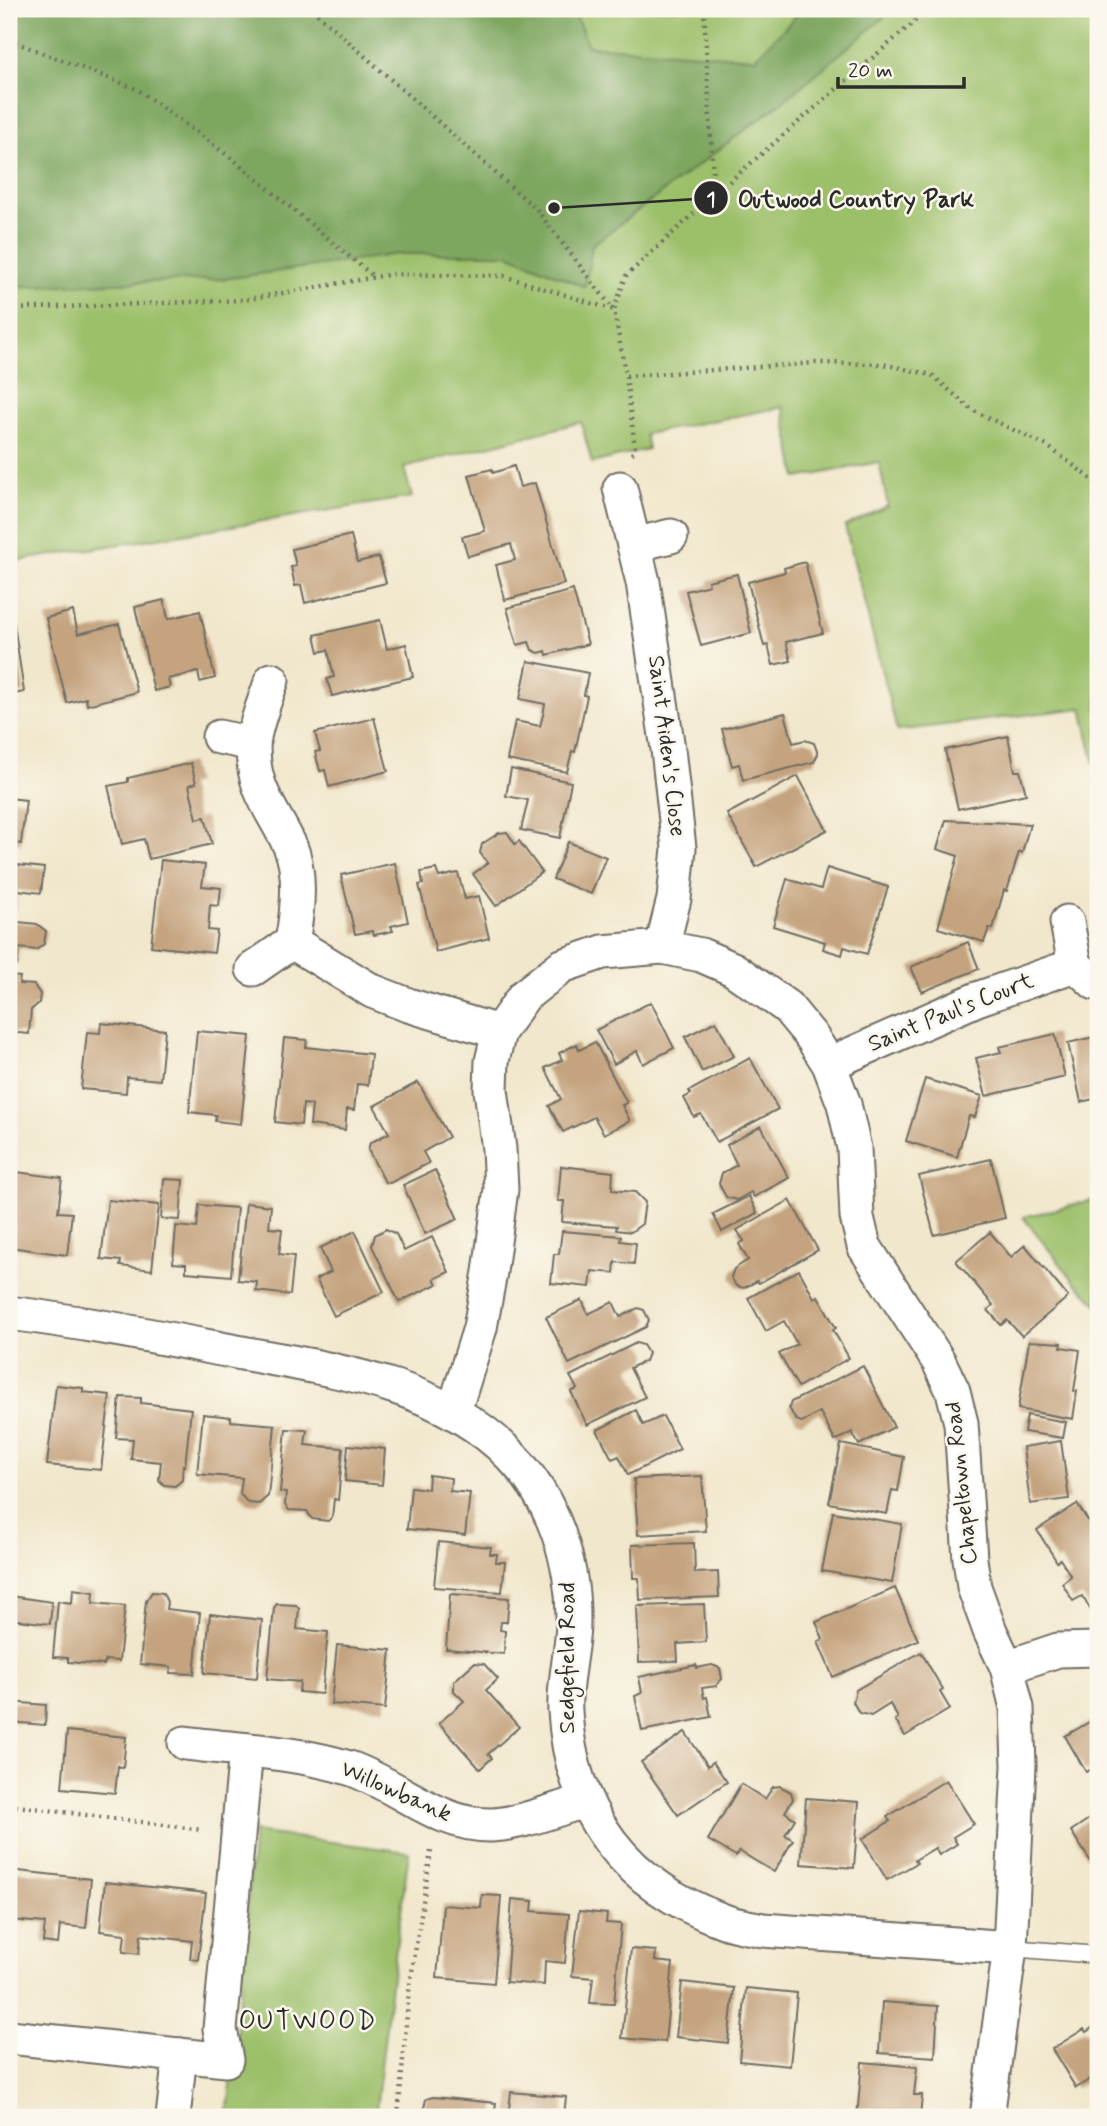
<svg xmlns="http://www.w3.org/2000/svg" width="1107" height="2126" font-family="Mynerve,sans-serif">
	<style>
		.green { fill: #9cc06a; stroke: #64764a; stroke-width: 2 }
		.forest { fill: #7da65e; stroke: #546844; stroke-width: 2 }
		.building { fill: #c4a37e }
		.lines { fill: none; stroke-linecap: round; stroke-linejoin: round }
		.lane-casing { stroke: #706d63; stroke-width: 19 }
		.street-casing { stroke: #706d63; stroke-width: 37 }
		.path { stroke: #706d63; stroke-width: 4.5; stroke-dasharray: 2 5; stroke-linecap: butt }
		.lane { stroke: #fff; stroke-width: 16 }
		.street { stroke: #fff; stroke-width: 33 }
		.labels { text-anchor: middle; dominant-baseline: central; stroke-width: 5; stroke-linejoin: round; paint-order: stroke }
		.street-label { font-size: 23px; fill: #2b2b2b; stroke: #fbf7ec }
		.quarter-label { font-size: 26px; letter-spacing: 2px; fill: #2b2b2b; stroke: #fbf7ec }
		.leader { fill: none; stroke: #2b2b2b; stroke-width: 2.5 }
		.callout-dot { fill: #2b2b2b; stroke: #fbf7ec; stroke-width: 2.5 }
		.mark-label { font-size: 21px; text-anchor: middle; font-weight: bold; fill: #fff }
		.callout-label { font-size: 24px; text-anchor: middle; font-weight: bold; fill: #2b2b2b; stroke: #fbf7ec; stroke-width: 5; stroke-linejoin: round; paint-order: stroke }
	</style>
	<rect width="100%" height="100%" fill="#fbf7ec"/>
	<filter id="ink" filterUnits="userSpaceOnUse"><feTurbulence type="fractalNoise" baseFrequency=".0143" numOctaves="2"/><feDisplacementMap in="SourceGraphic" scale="14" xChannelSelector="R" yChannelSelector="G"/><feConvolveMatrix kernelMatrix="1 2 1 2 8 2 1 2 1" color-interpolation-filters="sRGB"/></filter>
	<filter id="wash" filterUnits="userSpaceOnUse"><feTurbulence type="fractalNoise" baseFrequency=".00686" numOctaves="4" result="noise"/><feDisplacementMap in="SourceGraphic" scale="28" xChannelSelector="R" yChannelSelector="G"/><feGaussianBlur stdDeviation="1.57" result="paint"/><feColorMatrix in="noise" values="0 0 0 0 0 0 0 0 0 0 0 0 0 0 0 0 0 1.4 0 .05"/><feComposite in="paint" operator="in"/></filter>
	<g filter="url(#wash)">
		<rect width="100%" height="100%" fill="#f1e7cc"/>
		<g class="green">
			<polygon points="9,9 1098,9 1098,778 1082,708 897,731 845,526 888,506 879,462 797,478 783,407 645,434 648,449 592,463 581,422 404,468 412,497 9,562"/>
			<polygon points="1098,1199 1098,1305 1075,1282 1023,1217"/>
			<polygon points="254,1832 409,1852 391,1984 375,2117 227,2117 236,2040"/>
		</g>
		<polygon class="forest" points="9,9 573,9 588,46 755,58 803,9 894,9 782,102 592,245 585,287 508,254 399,254 224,279 9,287"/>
		<g id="blocks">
			<g class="building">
				<polygon points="514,466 520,487 535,483 564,584 505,600 496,565 515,560 511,544 468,556 462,537 485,531 469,475 492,469 493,473"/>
				<polygon points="351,535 357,562 379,557 386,583 305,603 301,585 295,586 291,567 296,566 292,549"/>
				<polygon points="805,562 823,633 786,642 791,661 773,665 768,645 764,646 748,582 785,572 784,568"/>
				<polygon points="737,574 751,633 701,646 686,591 709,585 708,581"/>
				<polygon points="573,590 588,644 547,655 546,651 539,653 532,650 529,642 517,645 507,608"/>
				<polygon points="164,600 168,619 200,611 215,678 200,682 198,672 168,679 170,687 154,691 135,607"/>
				<polygon points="73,611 78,634 119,624 137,692 87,705 86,698 67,703 46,618"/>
				<polygon points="380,620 387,649 406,644 413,677 332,696 327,679 334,677 328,650 319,652 315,635"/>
				<polygon points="14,624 24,692 9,695 9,625"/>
				<polygon points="528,661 588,673 584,695 587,696 575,752 572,751 567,772 507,760 515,721 540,726 543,715 545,704 520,699"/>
				<polygon points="785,713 793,743 805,740 814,743 818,754 814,762 743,780 739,764 732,766 722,729"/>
				<polygon points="374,718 388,771 329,787 325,770 320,771 315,752 320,751 315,733"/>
				<polygon points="1008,736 1015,771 1020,771 1026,794 958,809 945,750"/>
				<polygon points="191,763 196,783 189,785 197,819 205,817 212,844 149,859 144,839 122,844 108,786 128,782 128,778"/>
				<polygon points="511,769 571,782 560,838 521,830 528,800 506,796"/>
				<polygon points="798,776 827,830 756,867 727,814"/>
				<polygon points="9,798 26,800 21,844 9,842"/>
				<polygon points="946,820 1030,824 1022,853 1019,852 1007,891 1004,890 993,929 989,928 984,942 938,928 958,856 937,849"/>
				<polygon points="507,832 515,844 519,841 542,872 496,906 473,874 488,863 480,853 482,844 499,833"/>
				<polygon points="568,842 606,857 591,894 553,879"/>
				<polygon points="161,860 205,865 202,886 221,888 219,906 210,905 209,918 208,930 217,931 214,953 151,946"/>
				<polygon points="395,863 408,922 391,926 393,931 374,935 372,931 355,934 341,875"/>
				<polygon points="9,864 44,868 41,893 17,890 16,911 9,910"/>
				<polygon points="827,868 888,887 867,954 844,947 842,955 823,949 825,942 773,926 787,879 821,889"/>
				<polygon points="436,869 439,877 458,873 465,899 479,896 489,938 436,952 419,885 423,884 421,872"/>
				<polygon points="9,921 37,924 46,931 44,944 36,950 19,948 17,965 9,964"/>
				<polygon points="968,942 979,969 922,992 911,967"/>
				<polygon points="9,976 20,977 19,984 34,985 40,994 39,1003 31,1010 29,1034 9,1032"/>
				<polygon points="651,1002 674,1048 643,1064 637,1051 614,1064 596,1030"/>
				<polygon points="716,1021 734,1056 702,1072 685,1037"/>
				<polygon points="101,1023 165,1030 160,1080 127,1077 126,1093 81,1089 87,1032 100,1033"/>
				<polygon points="197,1031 250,1036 241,1124 215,1121 216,1115 189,1112"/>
				<polygon points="1055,1034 1065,1077 986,1096 976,1058 1001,1052 999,1047"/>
				<polygon points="1098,1036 1098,1098 1081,1102 1068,1043"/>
				<polygon points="284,1038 307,1040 306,1047 371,1054 368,1085 357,1084 354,1110 347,1109 345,1130 310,1125 312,1105 303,1104 301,1125 275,1122"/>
				<polygon points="595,1042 627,1103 622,1105 630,1121 604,1134 594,1117 563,1132 549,1106 561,1099 545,1068 562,1060 559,1053 577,1044 579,1050"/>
				<polygon points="750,1058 778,1109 717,1142 701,1114 694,1117 684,1098 691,1094 689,1091"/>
				<polygon points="925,1079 982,1096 975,1117 969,1116 957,1157 906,1141"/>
				<polygon points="418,1082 449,1137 423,1152 429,1163 390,1183 385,1182 368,1150 370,1143 389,1133 374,1106"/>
				<polygon points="761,1126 789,1178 754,1197 751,1192 737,1200 726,1197 719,1184 722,1173 737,1165 727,1145"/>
				<polygon points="991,1159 1005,1218 934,1235 919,1176"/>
				<polygon points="561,1166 613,1172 612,1190 635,1192 645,1202 642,1224 631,1232 616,1230 617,1226 562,1222 564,1201 558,1201"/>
				<polygon points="435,1170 458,1219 425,1234 403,1185"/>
				<polygon points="9,1171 62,1178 58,1212 72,1213 67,1255 9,1247"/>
				<polygon points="164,1179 183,1180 180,1220 161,1219"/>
				<polygon points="749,1196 757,1213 722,1232 713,1214"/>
				<polygon points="108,1200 159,1205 152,1270 120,1266 121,1261 101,1259"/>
				<polygon points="790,1200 818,1250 759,1283 757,1281 744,1288 736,1286 731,1277 734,1269 748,1260 739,1244 744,1241 737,1230"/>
				<polygon points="246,1203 271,1206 269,1228 282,1229 279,1254 294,1256 290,1295 256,1291 257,1282 238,1280"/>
				<polygon points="199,1205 237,1208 231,1276 186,1272 186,1264 173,1263 176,1226 197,1228"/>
				<polygon points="386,1229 396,1234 404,1251 432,1237 449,1272 434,1279 437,1284 399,1302 372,1246 375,1235"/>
				<polygon points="355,1231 384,1292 334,1316 316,1279 331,1272 320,1248"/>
				<polygon points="562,1231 621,1236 620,1241 636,1243 634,1264 615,1262 614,1273 592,1271 590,1287 551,1283 554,1254 559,1254"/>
				<polygon points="990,1232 1011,1257 1025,1245 1068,1297 1022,1336 1007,1320 1001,1325 988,1310 993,1305 956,1261"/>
				<polygon points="799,1270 814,1298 818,1296 836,1328 833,1330 849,1358 798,1387 779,1354 797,1344 784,1321 766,1331 748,1298"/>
				<polygon points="582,1300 588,1314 613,1302 620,1317 638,1308 644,1310 649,1320 646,1327 569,1364 546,1317"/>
				<polygon points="1029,1341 1062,1343 1061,1347 1080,1350 1074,1391 1077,1391 1073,1419 1018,1409"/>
				<polygon points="636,1343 643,1345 648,1353 645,1361 630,1368 645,1397 587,1425 571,1392 577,1389 570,1376"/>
				<polygon points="863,1366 894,1427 859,1445 852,1432 835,1441 820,1412 802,1422 796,1420 789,1408 791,1402"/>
				<polygon points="56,1385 83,1388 83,1392 110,1395 101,1470 47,1465"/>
				<polygon points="120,1397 141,1398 141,1403 191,1409 185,1466 183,1465 182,1480 175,1486 164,1485 159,1480 161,1462 131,1459 133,1439 116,1438"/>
				<polygon points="636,1410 643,1425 663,1416 680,1449 628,1475 619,1456 612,1459 597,1430"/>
				<polygon points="203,1414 231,1417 231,1421 275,1425 268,1496 259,1504 248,1503 240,1494 242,1478 197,1474"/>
				<polygon points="1027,1415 1066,1422 1063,1438 1024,1432"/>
				<polygon points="286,1429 307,1430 305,1445 343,1448 338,1500 334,1499 332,1517 328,1521 312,1519 307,1511 289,1510 285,1505 286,1493 280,1492"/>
				<polygon points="1061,1441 1069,1499 1030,1504 1023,1447"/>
				<polygon points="841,1444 904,1457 898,1491 892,1490 887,1514 829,1503"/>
				<polygon points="348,1445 385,1449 382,1485 345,1481"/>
				<polygon points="429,1475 451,1478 450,1491 470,1493 465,1535 407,1529 411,1487 428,1489"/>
				<polygon points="702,1476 706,1531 638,1535 634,1479"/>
				<polygon points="1077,1504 1096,1533 1098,1532 1098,1612 1094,1615 1082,1596 1073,1601 1062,1583 1071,1576 1060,1559 1057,1562 1037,1530"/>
				<polygon points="833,1512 902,1524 892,1583 822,1571"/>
				<polygon points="438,1542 491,1547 490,1554 497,1554 496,1562 505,1562 502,1592 434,1587"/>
				<polygon points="694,1543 695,1573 718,1572 719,1597 640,1600 639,1578 633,1578 632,1545"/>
				<polygon points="895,1588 918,1640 833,1677 818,1642 823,1639 816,1622"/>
				<polygon points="73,1589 94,1592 93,1603 125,1606 119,1661 105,1660 104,1665 68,1662 68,1658 53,1657 58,1601 72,1603"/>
				<polygon points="152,1592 163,1593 167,1602 166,1609 200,1613 194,1674 170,1673 171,1667 140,1664 146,1601"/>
				<polygon points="450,1594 509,1598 507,1622 501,1622 500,1630 505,1631 504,1654 446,1649"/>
				<polygon points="10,1596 52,1602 50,1624 9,1619"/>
				<polygon points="277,1604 296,1605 299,1609 297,1629 328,1632 322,1694 299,1692 300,1682 267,1679 274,1608"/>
				<polygon points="704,1604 706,1642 677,1644 678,1661 639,1662 637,1606"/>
				<polygon points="210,1614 262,1620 257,1678 204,1673"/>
				<polygon points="337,1645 391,1650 385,1709 331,1704"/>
				<polygon points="921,1652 943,1690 940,1692 950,1709 905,1736 895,1720 898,1718 890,1704 871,1716 859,1713 853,1702 856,1690"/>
				<polygon points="474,1663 484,1664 498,1679 486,1690 519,1727 488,1754 492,1758 480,1769 439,1723 464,1701 454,1691 454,1681"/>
				<polygon points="696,1665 697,1668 712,1665 720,1668 722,1679 716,1686 702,1688 704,1698 707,1697 711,1717 642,1731 635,1696 642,1693 639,1677"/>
				<polygon points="9,1702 46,1705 45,1725 9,1722"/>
				<polygon points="1098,1717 1098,1765 1086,1772 1065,1736"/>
				<polygon points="67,1731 126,1737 123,1768 118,1766 115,1793 62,1788"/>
				<polygon points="685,1732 708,1766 713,1762 727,1782 678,1815 641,1762"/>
				<polygon points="946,1780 974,1824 953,1837 957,1844 939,1855 935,1848 915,1860 917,1863 887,1880 862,1839 890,1821 887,1817"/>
				<polygon points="741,1784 765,1799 773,1787 780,1786 791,1792 793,1799 785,1812 795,1819 785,1835 793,1840 774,1872 739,1851 736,1856 708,1840"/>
				<polygon points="806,1798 859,1802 854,1868 801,1864"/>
				<polygon points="1098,1813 1098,1865 1097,1863 1093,1865 1071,1831"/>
				<polygon points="9,1870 91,1879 86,1928 60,1925 58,1944 43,1942 45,1923 9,1920"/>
				<polygon points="105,1882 206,1893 198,1960 190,1959 192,1941 141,1935 139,1954 123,1952 125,1934 100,1931"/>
				<polygon points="482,1895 501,1896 494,1983 437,1978 443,1905 481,1908"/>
				<polygon points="512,1899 533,1901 532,1911 569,1914 565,1963 545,1961 544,1985 506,1982"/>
				<polygon points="579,1911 607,1914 606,1923 621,1924 614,2004 590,2003 593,1978 572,1976"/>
				<polygon points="631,1949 656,1951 655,1961 673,1963 665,2042 622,2038"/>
				<polygon points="682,1982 734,1988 728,2043 676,2037"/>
				<polygon points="746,1988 797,1993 790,2066 739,2061"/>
				<polygon points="882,2002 938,2006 935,2057 879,2053"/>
				<polygon points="1098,2024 1098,2074 1076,2088 1052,2049 1084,2029 1086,2032"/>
				<polygon points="862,2062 917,2067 914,2095 922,2095 920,2117 857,2117"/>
				<polygon points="511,2092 566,2097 564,2117 508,2117"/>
				<polygon points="433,2097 496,2103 494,2117 422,2117 426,2099"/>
			</g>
		</g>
	</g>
	<g filter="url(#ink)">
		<use href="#blocks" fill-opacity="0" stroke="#706d63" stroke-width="2"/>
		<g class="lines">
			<defs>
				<polyline id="lane" points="1010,1948 1098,1955"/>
				<g id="street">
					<polyline points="620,488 643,582 668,749 679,848 674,899 662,947"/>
					<polyline points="634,545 671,536"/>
					<polyline points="219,737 253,744"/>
					<polyline points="1067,922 1075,965 1095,983"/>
					<polyline points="292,942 372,991 408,1005 499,1032"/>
					<path d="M253,969L292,942C297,915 302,873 290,846C273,810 253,791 253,747C253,730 266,697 272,680"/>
					<polyline points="829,1064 977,999 1075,965"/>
					<path d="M9,1313C82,1322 153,1336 226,1350C325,1369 437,1380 511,1456C553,1499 574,1562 573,1621C573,1651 563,1681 565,1711C571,1814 627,1886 724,1921C737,1926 750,1927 763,1930L1010,1948"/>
					<polyline points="454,1411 480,1328 490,1272 501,1189 499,1149 491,1090 492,1061 499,1032 524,996 562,966 603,952 662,947 701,955 733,969 787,1007 811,1036 829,1064 844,1104 854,1148 857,1217 864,1246 939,1362 953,1391 961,1423 970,1559 974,1587 990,1631 1007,1667 1017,1708 1019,1766 1010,1948 987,2117"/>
					<polyline points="1007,1667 1058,1650 1098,1649"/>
					<path d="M185,1743C239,1750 297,1752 349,1768C397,1784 438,1826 491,1825C521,1824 556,1809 585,1801"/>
					<polyline points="9,2037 226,2060 220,2029 246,1750"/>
					<polyline points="173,2117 180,2055"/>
				</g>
			</defs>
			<use href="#lane" class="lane-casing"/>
			<use href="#street" class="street-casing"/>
			<g class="path">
				<polyline points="312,9 537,210 613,309"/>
				<polyline points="704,9 714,195"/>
				<polyline points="9,40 137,89 234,160 374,277"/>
				<polyline points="9,309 243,300 393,274 504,276 614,310"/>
				<polyline points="626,376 816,363 883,364 932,375 972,410 1047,446 1088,476 1098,487"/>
				<polyline points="632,454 635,448 626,376 614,310 626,276 714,195 929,9"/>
				<polyline points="9,1805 202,1830"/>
				<polyline points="398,2117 409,1991 431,1851"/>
			</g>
			<use href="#lane" class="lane"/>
			<use href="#street" class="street"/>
		</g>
	</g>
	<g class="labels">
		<g class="street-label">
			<text transform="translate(666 746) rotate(83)">Saint Aiden's Close</text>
			<text transform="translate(951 1013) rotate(-22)">Saint Paul's Court</text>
			<text transform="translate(962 1483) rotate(-96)">Chapeltown Road</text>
			<text transform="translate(568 1658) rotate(-90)">Sedgefield Road</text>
			<text transform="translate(396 1792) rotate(24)">Willowbank</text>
		</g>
		<g class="quarter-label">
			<text x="308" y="2022">OUTWOOD</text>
		</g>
	</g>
	<path class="leader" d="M554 208L711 198"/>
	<g class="callout-dot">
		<circle cx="554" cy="208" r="7"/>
		<circle cx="711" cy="198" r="18"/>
	</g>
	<g class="mark-label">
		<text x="711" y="206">1</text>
	</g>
	<g class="callout-label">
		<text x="856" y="207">Outwood Country Park</text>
	</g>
	<rect width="1107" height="2126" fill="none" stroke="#fbf7ec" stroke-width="35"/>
	<path d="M838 77v10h126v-10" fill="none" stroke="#2b2b2b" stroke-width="3.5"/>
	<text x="848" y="77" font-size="21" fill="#2b2b2b" stroke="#fbf7ec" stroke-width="5" paint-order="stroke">20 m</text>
</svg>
